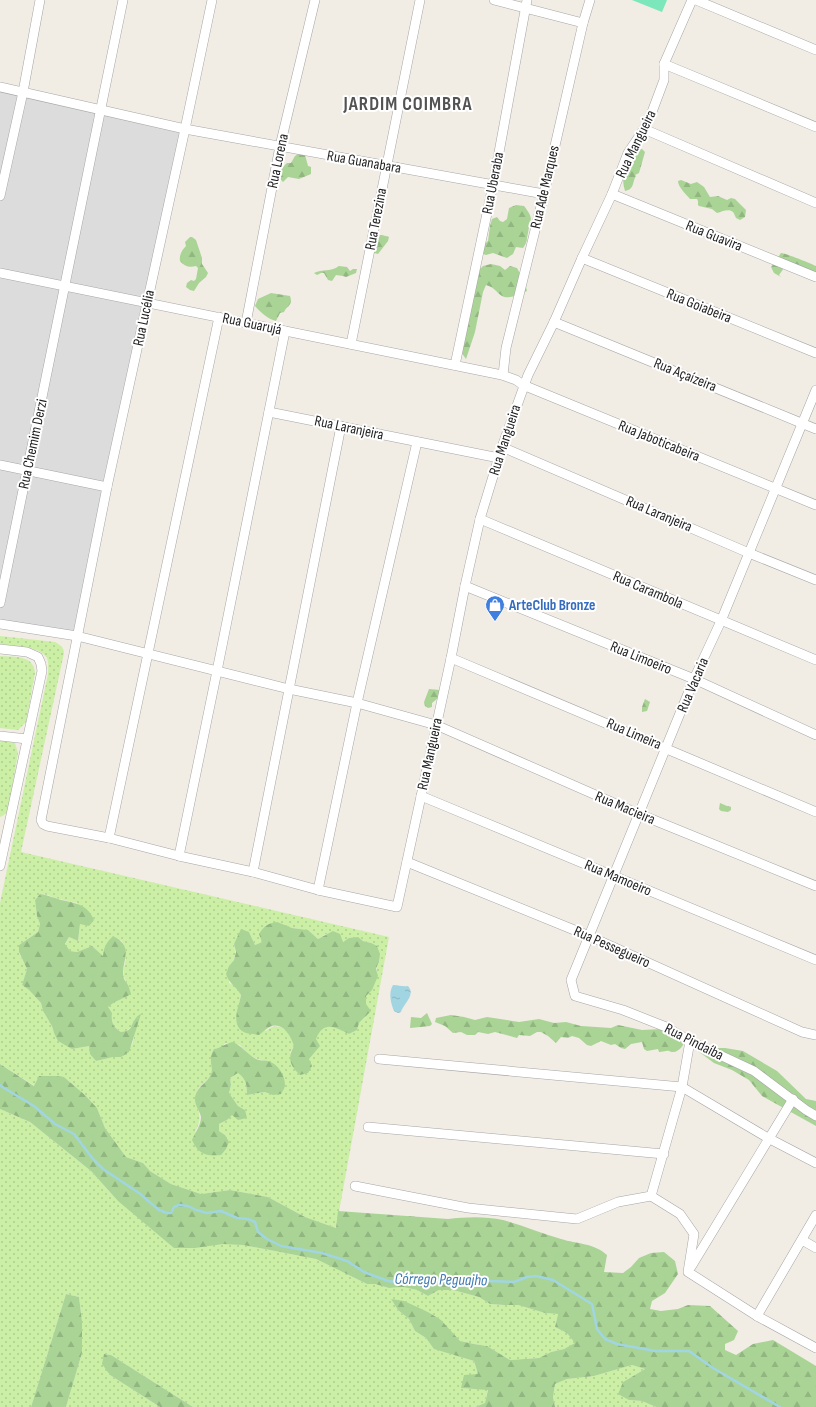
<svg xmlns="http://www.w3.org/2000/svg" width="816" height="1407" font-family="'Sofia Sans Condensed',sans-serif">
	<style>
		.residential { fill: #dddcdc }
		.grass { fill: url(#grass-dots); fill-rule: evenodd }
		.forest { fill: url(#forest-firs) }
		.pitch { fill: #7be7ba }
		.water { fill: url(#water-ripples) }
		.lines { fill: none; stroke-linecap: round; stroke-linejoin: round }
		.stream { stroke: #a1d5e2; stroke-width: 2.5 }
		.street-casing { stroke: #a6a6a6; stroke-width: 10 }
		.street { stroke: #fff; stroke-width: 9 }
		.labels { text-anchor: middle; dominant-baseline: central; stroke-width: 4; stroke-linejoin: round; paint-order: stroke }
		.street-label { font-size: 15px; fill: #1f1f1f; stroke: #fff }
		.shop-label { font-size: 15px; font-weight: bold; fill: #366cbe; stroke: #fff; text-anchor: start }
		.water-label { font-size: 16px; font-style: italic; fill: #407ab0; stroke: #fff }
		.district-label { font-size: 19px; font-weight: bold; letter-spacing: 1px; fill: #525252; stroke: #fff }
	</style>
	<defs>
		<pattern id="grass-dots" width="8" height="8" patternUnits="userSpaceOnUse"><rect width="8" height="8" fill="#ccefa6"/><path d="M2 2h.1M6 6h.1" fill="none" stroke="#afcc8e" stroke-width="1.8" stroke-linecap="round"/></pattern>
		<pattern id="forest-firs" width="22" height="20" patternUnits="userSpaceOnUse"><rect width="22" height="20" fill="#a9d495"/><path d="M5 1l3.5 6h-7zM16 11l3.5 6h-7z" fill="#91b680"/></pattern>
		<pattern id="water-ripples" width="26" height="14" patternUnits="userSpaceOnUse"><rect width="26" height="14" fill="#a1d5e2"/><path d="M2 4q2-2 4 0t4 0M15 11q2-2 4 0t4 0" fill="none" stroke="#8ab6c1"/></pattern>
	</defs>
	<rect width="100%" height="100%" fill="#f1ece4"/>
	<polygon class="residential" points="0,87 185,129 77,636 0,624"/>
	<g class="grass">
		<path d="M0,636L55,642C60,645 64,647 64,653L21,852L389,937L336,1228L305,1217L268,1197L230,1190L201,1194L171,1184L150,1171L143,1163L126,1157L105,1128L97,1108L85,1095L64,1077L35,1086L0,1064V903L48,674C48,669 49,663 47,658C40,646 13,646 0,644ZM40,894L48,895L55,898L77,903L80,924L78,941L69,937L65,945L70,951L77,952L92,946L103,957L121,940C122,942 125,946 125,948C129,962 118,972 128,985L123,998L115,1001L107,1007L112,1013C111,1022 113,1027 121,1032C129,1031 132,1027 135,1019L134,1037L132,1045L121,1057H113L96,1061L89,1046L72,1049L54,1033L52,1026L43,1011L41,1003L29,990L22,985L27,969L19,953V945L38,932L40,924L37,916L35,900ZM285,926L292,928L308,930L318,939L326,934L342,942C356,935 358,940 371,943L379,961C374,974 376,987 366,996V1017L359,1023L357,1030L349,1034C344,1032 339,1028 334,1027C317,1022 313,1048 309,1059L290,1053L294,1046C290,1032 280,1019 266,1031L239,1003L241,995L237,987L229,983V966C236,959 236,954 234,944L249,932L255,945L262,942ZM226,1043L240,1045C249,1056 255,1060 268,1061L265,1092L247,1095C247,1085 246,1079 238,1073L230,1078L231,1085L229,1093L238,1106L245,1110L232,1114L227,1120L219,1124V1131L225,1135L195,1132C205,1114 195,1112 197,1093C198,1084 209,1082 211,1074C213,1069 210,1063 211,1058C211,1055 212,1052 214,1049L220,1048Z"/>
		<path d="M0,656C15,657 34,655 35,673L26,722L18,730L0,728Z"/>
		<polygon points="0,740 15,743 18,753 8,811 4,815 0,817"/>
		<polygon points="0,1109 30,1122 91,1171 118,1201 195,1248 205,1245 233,1243 316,1259 367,1284 375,1284 389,1288 403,1287 417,1290 428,1296 439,1290 453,1290 479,1297 490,1304 504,1305 518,1305 545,1313 558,1314 555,1327 567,1333 576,1343 564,1349 551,1352 539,1358 510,1360 487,1346 474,1344 460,1341 428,1312 391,1299 398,1310 409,1319 415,1331 426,1338 435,1349 474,1361 478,1374 461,1388 488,1389 485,1403 475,1407 193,1407 111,1355 104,1354 110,1375 160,1407 66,1407 82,1353 82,1321 79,1297 66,1294 31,1407 0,1407"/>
		<polygon points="632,1365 645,1369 623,1382 629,1400 642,1401 656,1407 555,1407 553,1397 555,1384 567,1379 594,1376"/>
	</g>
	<g class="forest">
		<path d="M638,149H642L645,152L639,173L635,175L636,176C632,182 635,189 625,191C622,179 622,175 631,167V164Z"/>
		<path d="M298,154H302L305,155L308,166L311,167V174L299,179L288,177L283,182C275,174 281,169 287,163H291L295,156Z"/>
		<path d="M681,180L691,184L697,182L704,187L710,197L718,196L727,200L731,198L735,199L746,210L745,217L740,220L736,218C735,216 734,213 733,212C729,208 721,212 717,213L712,209L699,206L698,205V201L697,199H690C686,194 678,187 678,181Z"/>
		<path d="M516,205L524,206C535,220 530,219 528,233C526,241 528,241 523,248L516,247L513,254L507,258L493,253L486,255L481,253V247L488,241L490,226L492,219L497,217L500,221L503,222L507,219L509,208Z"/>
		<polygon points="378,235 382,235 389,237 388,241 378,254 374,253"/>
		<path d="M190,237H192L196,240L202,258V264L208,273L206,277L199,283L194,291L190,290L186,287L187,283L191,280L194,281L196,279L198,268L196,266C189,268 184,266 180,261C179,255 182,250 186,246L185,242Z"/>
		<path d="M781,253C785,253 812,264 816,266V276L784,268L779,275L781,277L774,273L771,267Z"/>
		<path d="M491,264L500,266L505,270L510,266L517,268L525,283L527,291C520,294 509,300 502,296C496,292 494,287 486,285L483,292L475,332L466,359L461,352L477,272L483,266Z"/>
		<path d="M339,266L347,267L350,271L353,269H357L356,273L346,277L343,276L336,275L332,281L328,280L324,273H321L317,275L314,273C322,269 332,272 339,266Z"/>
		<path d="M271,293L290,296L291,300C291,306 286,307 284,312L280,313L276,321C268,319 260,312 255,306L258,299Z"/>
		<polygon points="429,689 440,690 438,698 432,703 432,707 428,708 425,706 424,702"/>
		<polygon points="645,699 650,702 647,711 642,712 642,707"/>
		<polygon points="720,803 727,806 731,807 731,810 728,812 721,811 719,809"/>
		<path d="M40,894C48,895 54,898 61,900C76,903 88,905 94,920L89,926L80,924L78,941L69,937L65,944L70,951L77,952L92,946L103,956C104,947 106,943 113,936C137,948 119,962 124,979C125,981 127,983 128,985C129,987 130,991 131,994C123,999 114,1001 108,1007L112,1013C111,1022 113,1027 121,1032C134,1030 129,1027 136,1018C137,1016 139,1015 141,1014L129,1052L121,1057H113L96,1061L90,1054L89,1046L72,1049L58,1041L54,1033L52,1026L43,1011L41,1003L29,990L22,985L27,969L19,952V945L38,932L40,924L37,916L35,900Z"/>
		<path d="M277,922L292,928L308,930L318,939L333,931L340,934L343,942L349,938L358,937L363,941L371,943L377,946L380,954L379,961L376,969L378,976L372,990L366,996V1004L371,1011L359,1023L357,1030L349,1034C334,1027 324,1020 316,1039L320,1046L309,1059L312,1066L308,1073L300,1075C290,1065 287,1059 294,1046C291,1037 284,1023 272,1026C268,1027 263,1032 259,1035C255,1034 249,1034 246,1033C229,1026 239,1007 241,995C235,985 230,985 226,974L229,966L234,960L236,952L234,944L241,929L249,932L255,945L262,942L259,934C264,926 268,923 277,922Z"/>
		<polygon points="427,1013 432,1024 430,1026 410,1028 411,1017 421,1018"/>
		<path d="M451,1015L464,1017L475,1020L487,1017L519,1022L539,1019L554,1023L566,1022L581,1026L611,1028L618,1025L642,1030L662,1029L685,1040C684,1045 679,1052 673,1052C668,1052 671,1050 666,1051C664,1051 662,1052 659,1052L658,1049L647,1051L644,1049L642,1042L631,1044L625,1049L621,1048L615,1044L611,1045L601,1041L591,1046L587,1045L579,1038L572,1036L568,1038L561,1037L556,1043L548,1036L541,1032H537L530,1036L519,1035L517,1038L495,1032L488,1034L478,1032L475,1035H467L461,1032L453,1033L445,1026L435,1022L436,1018Z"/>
		<path d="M233,1042C242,1046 247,1054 256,1059C260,1061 264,1060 268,1061C278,1064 285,1075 285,1085C285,1088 282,1092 281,1094L273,1095L265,1092L247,1095C247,1085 246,1079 238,1073L230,1078L231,1085L229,1093L238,1106L245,1110L247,1118L238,1120L232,1115L227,1120L219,1124V1131L225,1135L229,1142L226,1149L221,1155C206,1156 199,1155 192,1140C195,1133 201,1125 201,1117C200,1111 195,1106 195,1099C196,1086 208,1083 211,1074C213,1069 210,1063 211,1058C211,1055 212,1052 214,1049C221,1048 226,1043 233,1042Z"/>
		<polygon points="706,1048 725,1048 743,1051 777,1071 806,1099 816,1101 816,1126 762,1096 749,1080 732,1070 714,1063 698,1051"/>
		<path d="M0,1064L34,1086L39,1076H55L64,1077L85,1095L97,1108L105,1128L126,1157L143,1163L150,1171L171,1184L201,1194L230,1190L268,1197L305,1217L336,1228L338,1211L448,1219C465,1217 485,1216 503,1220C522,1225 541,1233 561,1239C577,1244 594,1243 607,1255L604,1272L623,1273L631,1267L639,1258L651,1253L664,1252L675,1261L678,1274L665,1293L652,1301L650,1309L661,1311L678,1309L688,1305L710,1306L738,1331L734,1340L725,1344V1350L736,1355L753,1344L773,1340L816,1366V1407H656L642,1401L629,1400L618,1394L623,1382L645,1369L632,1365L594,1376L567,1379L555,1384L553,1397L555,1407H475L485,1403L488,1390L461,1388L464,1375L478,1374L474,1361L434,1349L426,1338L415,1331L409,1319L398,1310L391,1299L404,1301L428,1312L441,1320L460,1341L474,1344L487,1346L510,1360L539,1358L551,1352L564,1349L575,1343L567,1333L555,1327L558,1314L545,1313L518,1305H504L490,1304L479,1297L453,1290H439L428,1296L417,1290L403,1287L389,1288L375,1284H367L316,1259L243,1245L223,1244L195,1248H174L118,1201L91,1171L30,1122L0,1109Z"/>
		<polygon points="66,1294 79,1297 82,1321 82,1353 66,1407 31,1407"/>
		<polygon points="104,1354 111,1355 193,1407 160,1407 110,1375 102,1364"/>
	</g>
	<polygon class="pitch" points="632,0 667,0 662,12"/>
	<path class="water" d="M393,985C399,985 402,987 408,986C416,995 404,1003 401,1012L398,1013L394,1011C391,1004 388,993 393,985Z"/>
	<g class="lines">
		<polyline class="stream" points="0,1085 4,1088 34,1106 55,1124 74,1134 93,1159 103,1169 139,1193 159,1210 167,1213 171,1213 174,1207 179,1205 188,1206 196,1210 207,1213 221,1211 237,1218 248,1219 255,1222 258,1232 267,1239 281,1246 322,1253 347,1261 364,1272 388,1281 396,1282 431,1279 514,1282 527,1277 536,1276 553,1280 592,1304 597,1329 605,1339 617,1344 655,1351 689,1351 713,1368 780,1407"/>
		<defs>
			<g id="street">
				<polyline points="212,0 185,129 107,487 41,820 43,824 47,826 109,838 179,856 253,872 318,890 397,907 451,658 465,586 480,519 502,447 528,375 554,322 582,258 612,194 628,153 644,129 652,112 664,80 664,64 692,0"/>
				<polyline points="494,0 583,23"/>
				<polyline points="696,0 816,50"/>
				<polyline points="664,64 816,127"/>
				<polyline points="0,87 185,129 544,194"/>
				<polyline points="644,129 816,203"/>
				<polyline points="612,194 816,277"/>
				<polyline points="0,196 23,92 40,0"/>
				<polyline points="582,258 816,353"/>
				<polyline points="0,273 502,375 516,380 523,385 816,505"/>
				<polyline points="554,322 816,429"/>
				<polyline points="246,323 280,146 315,0"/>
				<polyline points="351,344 420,0"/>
				<polyline points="455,365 493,185 527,0"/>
				<polyline points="503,375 506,348 544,194 583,23 590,0"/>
				<polyline points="816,390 721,621 694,679 571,980 575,996 623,1010 666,1027 690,1041 754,1071 806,1110 816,1116"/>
				<polyline points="269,412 499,458"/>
				<polyline points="502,447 749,553 816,580"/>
				<polyline points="0,465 107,487"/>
				<polyline points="480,519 816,660"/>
				<polyline points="465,586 694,679 816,735"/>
				<polyline points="0,603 123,0"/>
				<polyline points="0,624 77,636 289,689 357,703 436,725 639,814 816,886"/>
				<polyline points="0,649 27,652 38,657 41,664 42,671 0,866"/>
				<polyline points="451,658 816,812"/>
				<polyline points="0,736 27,739"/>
				<polyline points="421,796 816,960"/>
				<polyline points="109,838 219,317"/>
				<polyline points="179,856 217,671 285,331"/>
				<polyline points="407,862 589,936 802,1032 816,1035"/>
				<polyline points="253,872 341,426"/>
				<polyline points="318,890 357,703 417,442"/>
				<polyline points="379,1059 682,1087 768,1138 816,1163"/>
				<polyline points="368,1127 664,1154"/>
				<polyline points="355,1186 468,1208 577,1219 618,1202 651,1196 682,1087 690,1041"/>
				<polyline points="651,1196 680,1214 694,1234 688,1272 757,1316 816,1348"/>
				<polyline points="802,1240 816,1248"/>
				<polyline points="691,1267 793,1099"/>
				<polyline points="757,1316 816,1215"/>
			</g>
		</defs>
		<use href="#street" class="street-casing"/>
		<use href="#street" class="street"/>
	</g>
	<defs>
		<symbol id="shop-pin" viewBox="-11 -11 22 30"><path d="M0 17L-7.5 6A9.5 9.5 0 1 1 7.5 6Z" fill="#3f7fe0" stroke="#fff"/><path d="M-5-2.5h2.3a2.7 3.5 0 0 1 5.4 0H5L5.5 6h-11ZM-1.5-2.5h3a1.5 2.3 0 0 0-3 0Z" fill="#fff"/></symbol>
	</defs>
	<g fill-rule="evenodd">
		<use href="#shop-pin" x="484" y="594" width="22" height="30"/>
	</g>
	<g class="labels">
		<g class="street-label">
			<text transform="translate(636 144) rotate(-64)">Rua Mangueira</text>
			<text transform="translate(278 161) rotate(-78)">Rua Lorena</text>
			<text transform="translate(364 162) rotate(10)">Rua Guanabara</text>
			<text transform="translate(493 183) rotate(-79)">Rua Uberaba</text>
			<text transform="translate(545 187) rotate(-77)">Rua Ade Marques</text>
			<text transform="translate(376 219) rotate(-79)">Rua Terezina</text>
			<text transform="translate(714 236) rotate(22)">Rua Guavira</text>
			<text transform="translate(699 306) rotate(22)">Rua Goiabeira</text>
			<text transform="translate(144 318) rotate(-78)">Rua Lucélia</text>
			<text transform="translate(252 324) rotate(12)">Rua Guarujá</text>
			<text transform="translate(685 375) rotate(22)">Rua Açaízeira</text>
			<text transform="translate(349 428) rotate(12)">Rua Laranjeira</text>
			<text transform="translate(505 440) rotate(-72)">Rua Mangueira</text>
			<text transform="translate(659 441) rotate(22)">Rua Jaboticabeira</text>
			<text transform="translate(33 444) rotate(-78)">Rua Chemim Derzi</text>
			<text transform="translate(659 514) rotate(23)">Rua Laranjeira</text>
			<text transform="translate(648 590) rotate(23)">Rua Carambola</text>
			<text transform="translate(641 658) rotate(22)">Rua Limoeiro</text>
			<text transform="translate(693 685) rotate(-67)">Rua Vacaria</text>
			<text transform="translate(634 734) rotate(23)">Rua Limeira</text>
			<text transform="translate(430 754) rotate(-78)">Rua Mangueira</text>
			<text transform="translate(625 808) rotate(23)">Rua Macieira</text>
			<text transform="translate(618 878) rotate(23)">Rua Mamoeiro</text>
			<text transform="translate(612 947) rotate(24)">Rua Pessegueiro</text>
			<text transform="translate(694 1042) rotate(27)">Rua Pindaíba</text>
		</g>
		<g class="shop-label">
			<text x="509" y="605">ArteClub Bronze</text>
		</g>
		<g class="water-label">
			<text transform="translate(441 1280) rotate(1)">Córrego Peguajho</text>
		</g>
		<g class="district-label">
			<text x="408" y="104">JARDIM COIMBRA</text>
		</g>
	</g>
</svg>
